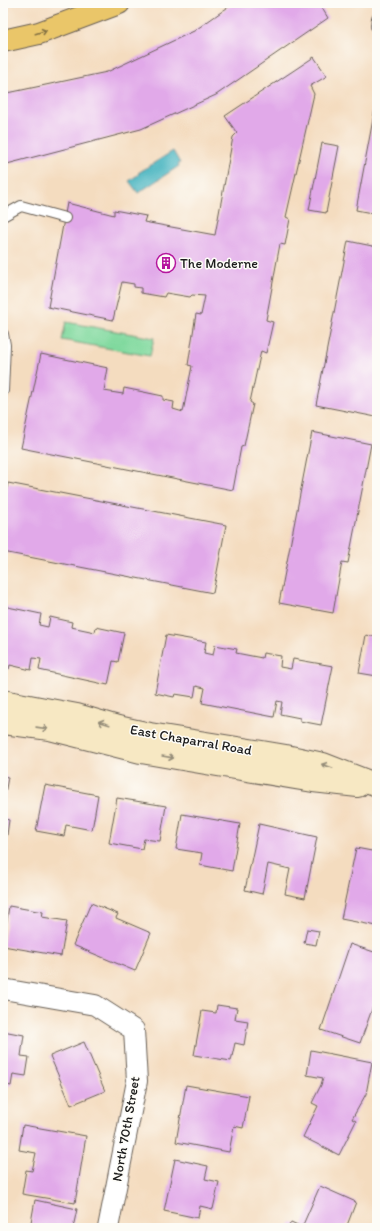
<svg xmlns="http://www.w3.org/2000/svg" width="380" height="1231" font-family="Itim,sans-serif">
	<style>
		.green { fill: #80d99e; stroke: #4e7a5d }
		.water { fill: #44b3bf; stroke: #30686e }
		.building { fill: #e1a9e9 }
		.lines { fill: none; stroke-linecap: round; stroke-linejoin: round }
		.service-casing { stroke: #685f55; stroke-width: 12 }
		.minor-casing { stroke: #685f55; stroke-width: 22 }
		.secondary-casing { stroke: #685f55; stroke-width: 24 }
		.primary-casing { stroke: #685f55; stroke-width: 24 }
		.service { stroke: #fff; stroke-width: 10 }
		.minor { stroke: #fff; stroke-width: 20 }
		.secondary { stroke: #f7e8c3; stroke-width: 22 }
		.primary { stroke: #eac669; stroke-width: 22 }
		.oneway { stroke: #837142 }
		.oneway2 { stroke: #948c78 }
		.labels { text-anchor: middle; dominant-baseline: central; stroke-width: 3; stroke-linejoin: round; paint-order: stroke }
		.poi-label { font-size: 14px; fill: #1c1c1c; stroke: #fdfcf7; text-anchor: start }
		.street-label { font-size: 14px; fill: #1c1c1c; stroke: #fdfcf7 }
	</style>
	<rect width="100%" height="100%" fill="#fdfcf7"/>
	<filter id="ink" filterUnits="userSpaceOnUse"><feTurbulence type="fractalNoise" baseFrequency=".025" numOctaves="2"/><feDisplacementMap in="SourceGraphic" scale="8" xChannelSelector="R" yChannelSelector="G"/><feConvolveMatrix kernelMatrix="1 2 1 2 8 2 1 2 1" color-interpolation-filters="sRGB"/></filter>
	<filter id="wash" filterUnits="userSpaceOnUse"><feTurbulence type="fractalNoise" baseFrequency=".012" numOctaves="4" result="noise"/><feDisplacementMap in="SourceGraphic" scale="16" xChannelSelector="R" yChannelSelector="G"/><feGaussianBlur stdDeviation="0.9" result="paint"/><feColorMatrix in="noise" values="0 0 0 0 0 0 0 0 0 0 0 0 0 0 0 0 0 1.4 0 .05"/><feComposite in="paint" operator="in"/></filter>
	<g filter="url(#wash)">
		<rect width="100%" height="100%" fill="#f4dcbf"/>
		<polygon class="green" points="66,322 154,338 150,356 62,340"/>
		<polygon class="water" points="173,151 180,163 178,164 179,166 138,193 129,181 139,174 138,173"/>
		<g id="blocks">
			<g class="building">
				<polygon points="234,3 319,3 328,18 216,95 141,129 7,164 3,148 3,94 107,72 194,31"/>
				<polygon points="314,57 327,76 310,86 314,94 286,217 290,219 285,245 280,244 266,320 273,322 266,353 261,351 250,402 253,404 244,446 241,447 233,490 21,448 41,354 108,368 104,391 123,394 124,388 163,396 163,400 174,402 173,409 183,412 192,366 188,365 196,314 201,315 205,296 192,295 190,297 166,293 164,297 141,293 141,288 134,287 134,284 122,282 113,320 48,307 67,203 114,215 114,210 146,216 144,222 215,235 233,137 237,133 225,116"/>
				<polygon points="376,103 377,103 377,214 356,210"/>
				<polygon points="322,143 339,146 326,213 309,210"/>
				<polygon points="348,241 377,247 377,410 376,417 316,405"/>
				<polygon points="312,432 371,444 348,563 342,562 333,613 279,603"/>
				<polygon points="8,483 226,525 213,593 3,552 3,507"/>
				<polygon points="3,606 41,614 39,625 48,627 50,617 72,622 71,627 95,632 96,627 124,633 118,662 113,661 108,685 39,670 41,659 33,658 31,670 10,665 9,669 3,667"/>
				<polygon points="166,635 206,642 204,653 213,655 215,645 237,649 236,653 262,658 263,653 281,656 280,667 291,669 293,659 333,666 321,725 300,721 300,718 280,714 282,702 277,701 274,717 202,703 205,688 196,686 194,697 175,694 174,697 155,693"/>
				<polygon points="366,635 377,637 377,676 359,673"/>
				<polygon points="3,776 8,777 4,800 3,800"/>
				<polygon points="45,785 98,795 92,830 66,825 64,836 36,831"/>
				<polygon points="117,798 166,806 160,841 144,839 142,849 109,843"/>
				<polygon points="182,814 240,824 232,871 200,865 202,853 176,849"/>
				<polygon points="3,818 9,820 7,835 3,834"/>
				<polygon points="259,824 317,837 305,898 285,894 290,869 268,864 262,894 245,890"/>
				<polygon points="356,848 377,852 377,926 341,919"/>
				<polygon points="91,903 118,914 116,918 151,933 135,971 73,945"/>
				<polygon points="9,906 43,912 42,917 67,921 61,956 3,946"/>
				<polygon points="307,929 319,931 316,945 304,943"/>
				<polygon points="350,944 377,953 377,995 360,1043 321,1030"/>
				<polygon points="217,1005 237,1008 235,1019 248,1021 244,1045 235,1043 231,1061 194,1055 202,1011 216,1013"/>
				<polygon points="3,1031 24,1035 21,1056 29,1057 26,1076 13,1074 11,1086 3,1084"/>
				<polygon points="84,1042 105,1091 71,1105 50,1056"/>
				<polygon points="311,1050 372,1062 366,1094 352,1119 356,1121 339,1155 303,1137 318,1106 312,1103 321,1085 323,1078 307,1075"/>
				<polygon points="186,1085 249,1096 243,1128 234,1126 229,1152 176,1142"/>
				<polygon points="23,1125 86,1136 75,1203 22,1194 26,1170 32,1171 36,1153 19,1150"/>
				<polygon points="175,1159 208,1166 205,1179 219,1182 213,1209 200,1206 198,1218 164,1211"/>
				<polygon points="320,1186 356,1202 346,1228 288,1228 291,1222 302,1227"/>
				<polygon points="35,1200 77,1209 73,1228 30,1228"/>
			</g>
		</g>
	</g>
	<g filter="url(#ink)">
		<use href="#blocks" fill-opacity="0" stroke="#685f55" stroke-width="1"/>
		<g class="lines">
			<defs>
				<g id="service">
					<polyline points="376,26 377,18"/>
					<polyline points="3,216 21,206 65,218"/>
					<polyline points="3,334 5,345 3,391"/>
				</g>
				<polyline id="minor" points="3,989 95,1005 134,1030 137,1081 108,1228"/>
				<g id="secondary">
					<polyline points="3,701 77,715 118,727 150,734 286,756 323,764 377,785"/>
					<polyline points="3,723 50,729 141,752 313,781 358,786"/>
				</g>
				<polyline id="primary" points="3,41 39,33 119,3"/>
			</defs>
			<use href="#service" class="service-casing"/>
			<use href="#minor" class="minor-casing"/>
			<use href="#secondary" class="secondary-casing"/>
			<use href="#primary" class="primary-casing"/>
			<use href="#service" class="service"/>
			<use href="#minor" class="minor"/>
			<use href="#secondary" class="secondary"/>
			<use href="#primary" class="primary"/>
		</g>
		<defs><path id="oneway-shaft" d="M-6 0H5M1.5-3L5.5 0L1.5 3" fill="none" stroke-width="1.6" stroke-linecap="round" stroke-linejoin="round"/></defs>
		<use class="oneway" href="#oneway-shaft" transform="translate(41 32) rotate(-17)"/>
		<g class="oneway2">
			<use href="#oneway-shaft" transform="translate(104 723) rotate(-163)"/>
			<use href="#oneway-shaft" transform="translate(42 728) rotate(8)"/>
			<use href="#oneway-shaft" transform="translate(168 757) rotate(10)"/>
			<use href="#oneway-shaft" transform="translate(327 766) rotate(-161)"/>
		</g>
	</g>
	<defs>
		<symbol id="building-ring" viewBox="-11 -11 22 22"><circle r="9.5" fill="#fdfcf7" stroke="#b5179e" stroke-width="1.5"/><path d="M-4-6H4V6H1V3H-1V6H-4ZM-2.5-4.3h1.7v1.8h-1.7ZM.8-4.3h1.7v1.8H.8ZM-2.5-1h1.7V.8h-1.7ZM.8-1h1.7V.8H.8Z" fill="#b5179e"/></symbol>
	</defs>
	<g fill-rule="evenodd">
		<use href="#building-ring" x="155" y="252" width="22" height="22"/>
	</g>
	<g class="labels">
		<g class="poi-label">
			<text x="180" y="263">The Moderne</text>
		</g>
		<g class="street-label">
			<text transform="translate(191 740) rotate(10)">East Chaparral Road</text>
			<text transform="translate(126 1129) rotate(-80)">North 70th Street</text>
		</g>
	</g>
	<rect width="380" height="1231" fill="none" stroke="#fdfcf7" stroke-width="16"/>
</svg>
